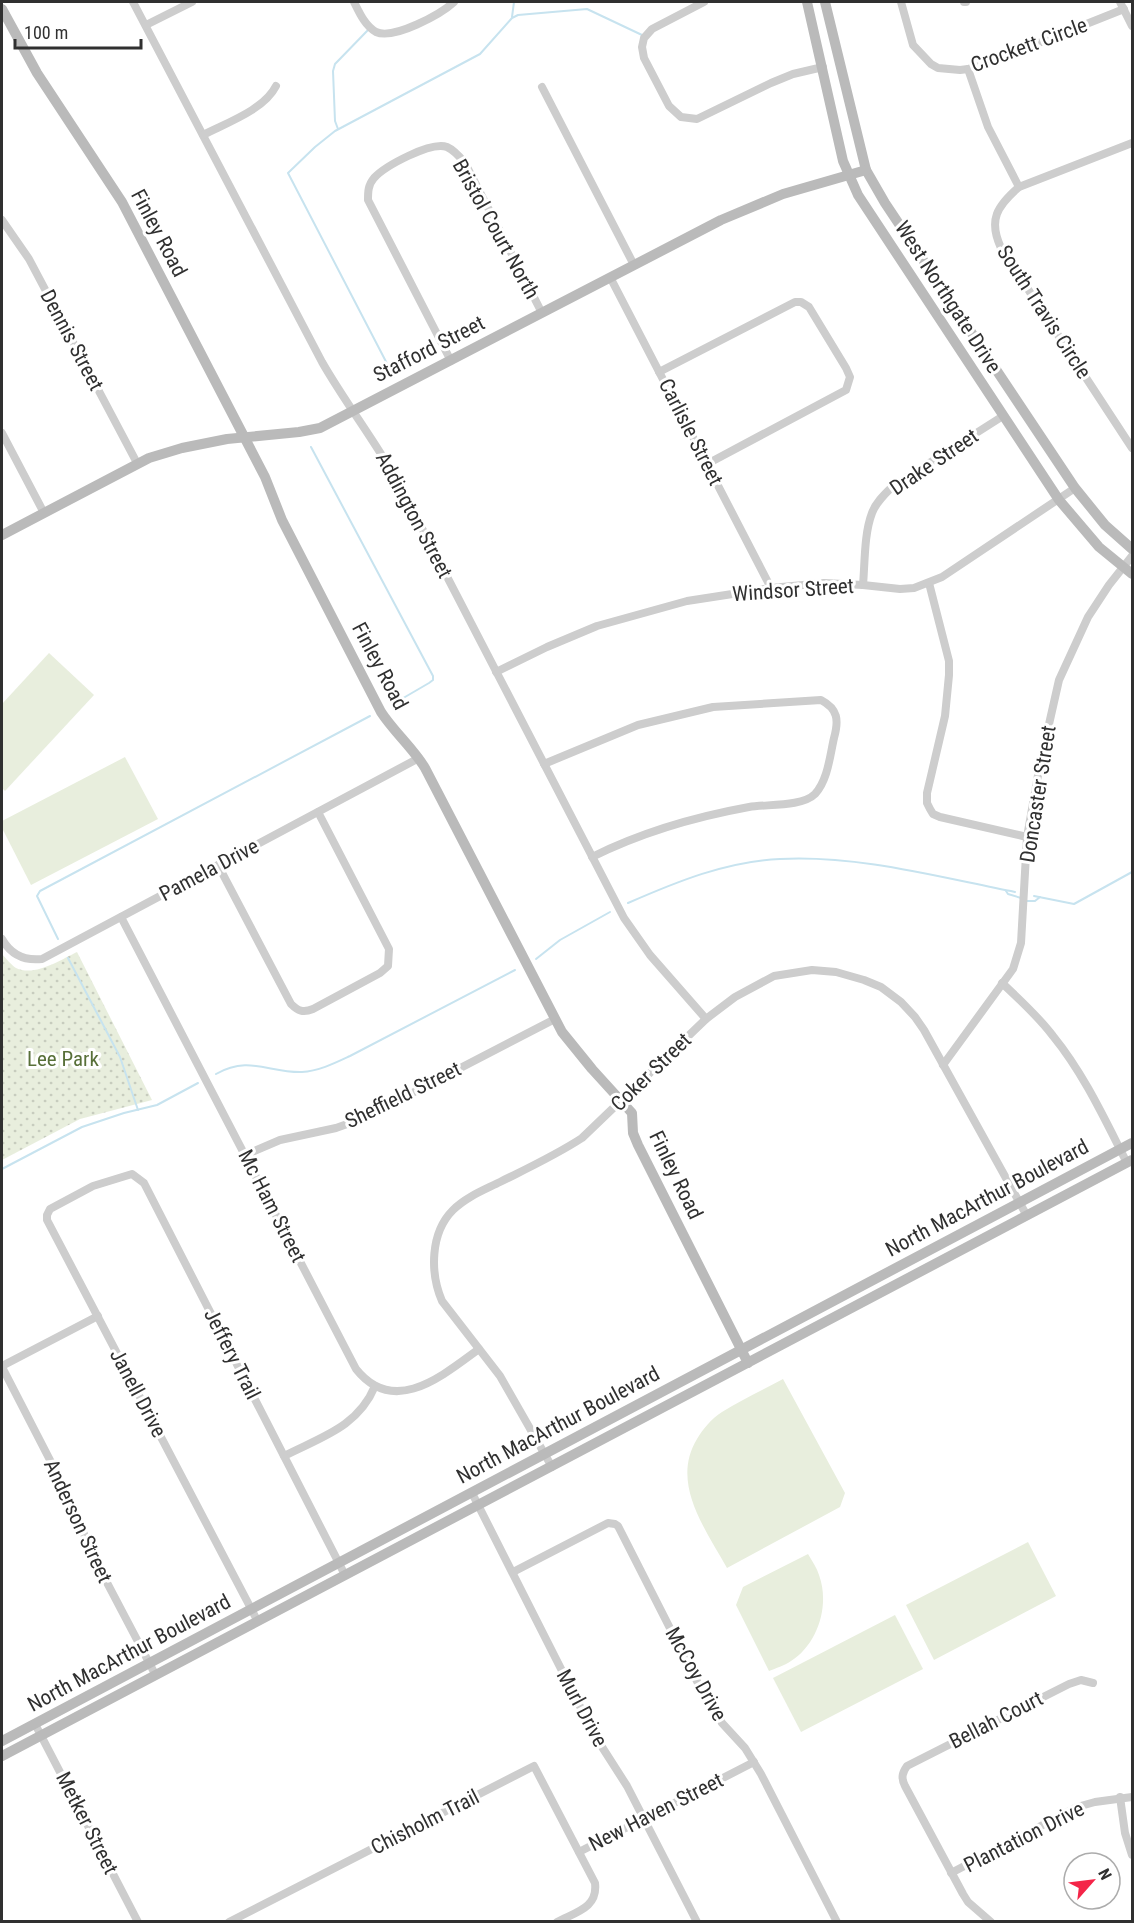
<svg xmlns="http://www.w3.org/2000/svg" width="1134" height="1923" font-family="'Roboto Condensed',sans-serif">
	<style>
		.grass { fill: #e8eedd }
		.park { fill: url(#park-dots) }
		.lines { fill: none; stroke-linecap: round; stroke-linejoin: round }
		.stream { stroke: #c7e3ef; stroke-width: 2 }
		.street { stroke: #cdcdcd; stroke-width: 8 }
		.secondary { stroke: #bababa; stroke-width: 10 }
		.labels { text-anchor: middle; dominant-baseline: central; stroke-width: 6; stroke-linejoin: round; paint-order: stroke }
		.street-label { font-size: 21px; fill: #303030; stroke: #fff }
		.park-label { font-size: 21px; fill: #587039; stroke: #fff }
	</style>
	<defs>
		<pattern id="park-dots" width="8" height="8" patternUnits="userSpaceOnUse" patternTransform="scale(1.5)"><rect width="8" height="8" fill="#e8eedd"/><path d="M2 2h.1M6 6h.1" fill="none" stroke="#c7ccbe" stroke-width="1.8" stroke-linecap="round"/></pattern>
	</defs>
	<rect width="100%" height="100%" fill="#fff"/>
	<g class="grass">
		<polygon points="49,653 94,695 5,791 2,788 2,704"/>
		<polygon points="125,757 158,819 31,885 2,828 2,821"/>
		<path d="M783,1379L845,1493L840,1507L727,1568C706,1530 670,1483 697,1439C703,1429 711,1419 722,1412C741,1400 763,1390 783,1379Z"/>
		<polygon points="1028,1542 1056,1596 934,1660 906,1605"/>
		<path d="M808,1554C812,1561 817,1568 819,1575C830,1605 818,1644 791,1661C784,1666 776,1668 769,1671L736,1605L743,1587Z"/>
		<polygon points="895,1615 923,1669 801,1732 773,1678"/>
	</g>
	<path class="park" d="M77,952L152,1100L80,1119L2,1160V954C6,958 11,965 16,968C35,977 60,960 77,952Z"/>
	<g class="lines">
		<g class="stream">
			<polyline points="512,17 514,2"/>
			<polyline points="338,129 335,121 333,71 335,64 368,30"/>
			<polyline points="394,377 288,173 315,147 335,131 480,54 512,18 518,15 587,9 642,35"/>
			<polyline points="311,447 433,676 433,680 429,683 393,704"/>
			<polyline points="1006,891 1008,894 1021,898"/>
			<polyline points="1034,896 1074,904 1132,872"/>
			<polyline points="1026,901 1035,901 1040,897"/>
			<path d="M628,903C676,882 727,861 780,859C859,855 938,877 1015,892"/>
			<polyline points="58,939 37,896 40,891 370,716"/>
			<polyline points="68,958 120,1057 138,1110"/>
			<polyline points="536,959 560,940 610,912"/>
			<path d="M216,1074C249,1055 269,1073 302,1072C319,1071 335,1063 350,1056L515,970"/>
			<polyline points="2,1169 82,1127 124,1113 157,1105 198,1083"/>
		</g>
		<g class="street">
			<path d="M133,2L322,362C346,404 376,442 399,484L624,918L650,955L706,1019"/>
			<path d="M354,2C359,12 365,26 376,32C394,40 441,14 454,2"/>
			<polyline points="704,2 652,29 644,38 642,47 644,58 669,106 681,117 697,119 771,83 793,74 823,67"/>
			<polyline points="901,2 913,45 931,64 938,68 960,70 968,69 996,60 1124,9"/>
			<polyline points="964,2 966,2"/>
			<polyline points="1120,2 1132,26"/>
			<polyline points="146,25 192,2"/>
			<polyline points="968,69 988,127 1019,187"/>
			<polyline points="542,87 634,265"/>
			<path d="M203,135C226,123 264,110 276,86"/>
			<path d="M1132,143L1019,187C997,206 988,220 1001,248L1132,448"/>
			<polyline points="2,220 29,259 137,463"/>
			<polyline points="610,277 771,588"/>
			<path d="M451,361L368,200C368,192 368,185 374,178C385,166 431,141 447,147C454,150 460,157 465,163L542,313"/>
			<polyline points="659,372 795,302 801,302 809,307 846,368 850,377 846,390 707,464"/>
			<polyline points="2,433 44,513"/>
			<polyline points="929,583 949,661 949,675 945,716 927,793 927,803 930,809 933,814 940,817 1027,837"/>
			<path d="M863,585C865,562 864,534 872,513C876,502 885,494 893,486L1003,416"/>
			<polyline points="496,672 547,647 597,626 687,601 771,588 824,583 863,585 900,589 914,588 942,577 1075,488"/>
			<path d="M544,764L638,725L713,707L821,700C838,709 839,720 834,738C830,755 828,780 815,794C802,807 767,804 749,807C694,817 642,832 592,857"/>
			<path d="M218,865L291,1004C298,1011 303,1013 313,1009L380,973L388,966L389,949L318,812"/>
			<path d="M121,917L356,1369C394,1417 442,1376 479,1349"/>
			<path d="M2,939C11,955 24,961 42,959L419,758"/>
			<path d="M1002,983C1020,1000 1038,1016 1053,1036C1084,1074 1105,1120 1127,1163"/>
			<polyline points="943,1065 1013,969 1021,943 1027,837 1040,764 1059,680 1088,617 1109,585 1132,556"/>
			<polyline points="245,1155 280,1140 336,1128 364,1118 555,1019"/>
			<polyline points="2,1366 98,1316"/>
			<polyline points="2,1367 68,1495 93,1556 155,1674"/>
			<path d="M284,1456C321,1437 358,1427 375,1386"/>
			<path d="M552,1467L500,1376L442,1301C430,1273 430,1233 453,1210C466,1197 484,1190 500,1182C528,1168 556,1155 582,1138L706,1019L735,997L774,976L812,970L836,972L864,980L881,987L901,1002L915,1017L924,1030L1027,1216"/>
			<polyline points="472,1493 595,1736 627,1786 697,1922"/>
			<polyline points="513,1572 608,1523 615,1524 618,1526 706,1699 722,1723 745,1748 761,1774 837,1922"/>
			<polyline points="257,1620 47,1220 47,1215 50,1209 93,1186 132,1174 144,1183 345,1575"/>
			<polyline points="35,1724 138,1922"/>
			<polyline points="1120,1797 1125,1833 1132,1855"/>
			<polyline points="579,1852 754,1762"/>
			<polyline points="951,1873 1077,1807 1095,1802 1132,1797"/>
			<path d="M229,1922L534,1766L595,1883C598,1908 576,1912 557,1922"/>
			<path d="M991,1922L968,1902L963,1894L905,1786C901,1778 902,1773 907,1766L1069,1684L1081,1680L1093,1683"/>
		</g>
		<g class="secondary">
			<polyline points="807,2 843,161 858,195 1059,500 1099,547 1132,574"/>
			<polyline points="825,2 866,170 885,203 1075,488 1105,525 1132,549"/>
			<path d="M2,9L37,73L122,202L265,477L282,520L381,712C394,732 413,748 425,768L562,1032L592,1069L632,1113L633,1133L638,1145L748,1363"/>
			<polyline points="2,535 149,458 182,448 227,439 299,432 320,428 721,220 783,194 866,170"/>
			<polyline points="2,1741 1132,1143"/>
			<polyline points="2,1756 1132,1160"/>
		</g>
	</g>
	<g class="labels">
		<g class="street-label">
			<text transform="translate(1029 45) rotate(-20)">Crockett Circle</text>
			<text transform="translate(496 229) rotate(61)">Bristol Court North</text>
			<text transform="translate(159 233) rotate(62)">Finley Road</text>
			<text transform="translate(948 297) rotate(57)">West Northgate Drive</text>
			<text transform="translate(1044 312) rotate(57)">South Travis Circle</text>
			<text transform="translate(72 340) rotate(62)">Dennis Street</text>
			<text transform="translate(429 349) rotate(-27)">Stafford Street</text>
			<text transform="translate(691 432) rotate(63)">Carlisle Street</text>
			<text transform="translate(934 462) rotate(-34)">Drake Street</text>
			<text transform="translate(414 515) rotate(62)">Addington Street</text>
			<text transform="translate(793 590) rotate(-4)">Windsor Street</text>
			<text transform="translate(380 666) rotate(62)">Finley Road</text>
			<text transform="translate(1038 794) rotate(-81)">Doncaster Street</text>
			<text transform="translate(209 870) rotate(-28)">Pamela Drive</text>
			<text transform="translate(651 1072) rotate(-44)">Coker Street</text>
			<text transform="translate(403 1095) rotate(-26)">Sheffield Street</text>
			<text transform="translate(676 1175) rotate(64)">Finley Road</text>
			<text transform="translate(987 1198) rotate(-28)">North MacArthur Boulevard</text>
			<text transform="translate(272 1206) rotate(63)">Mc Ham Street</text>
			<text transform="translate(232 1354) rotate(63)">Jeffery Trail</text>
			<text transform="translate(138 1393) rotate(62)">Janell Drive</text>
			<text transform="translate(558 1425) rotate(-28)">North MacArthur Boulevard</text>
			<text transform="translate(78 1521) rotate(65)">Anderson Street</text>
			<text transform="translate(129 1653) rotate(-28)">North MacArthur Boulevard</text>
			<text transform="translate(696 1674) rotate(61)">McCoy Drive</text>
			<text transform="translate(582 1708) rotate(62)">Murl Drive</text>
			<text transform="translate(996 1720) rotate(-27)">Bellah Court</text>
			<text transform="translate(656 1812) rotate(-27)">New Haven Street</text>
			<text transform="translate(425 1822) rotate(-27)">Chisholm Trail</text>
			<text transform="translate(87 1823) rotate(63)">Metker Street</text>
			<text transform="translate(1024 1837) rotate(-27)">Plantation Drive</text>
		</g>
		<g class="park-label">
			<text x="63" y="1059">Lee Park</text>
		</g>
	</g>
	<rect width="1134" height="1923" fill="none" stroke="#303030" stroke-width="6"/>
	<g transform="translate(1092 1881) rotate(62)"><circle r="28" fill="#ffffff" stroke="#acacac" stroke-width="1.5"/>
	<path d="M0-4.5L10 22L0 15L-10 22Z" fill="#f42548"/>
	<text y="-9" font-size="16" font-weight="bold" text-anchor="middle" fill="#303030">N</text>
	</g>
	<path d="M15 39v9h126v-9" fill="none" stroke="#303030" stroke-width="3"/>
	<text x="24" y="39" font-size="18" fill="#303030" stroke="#ffffff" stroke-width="4.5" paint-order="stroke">100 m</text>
</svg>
